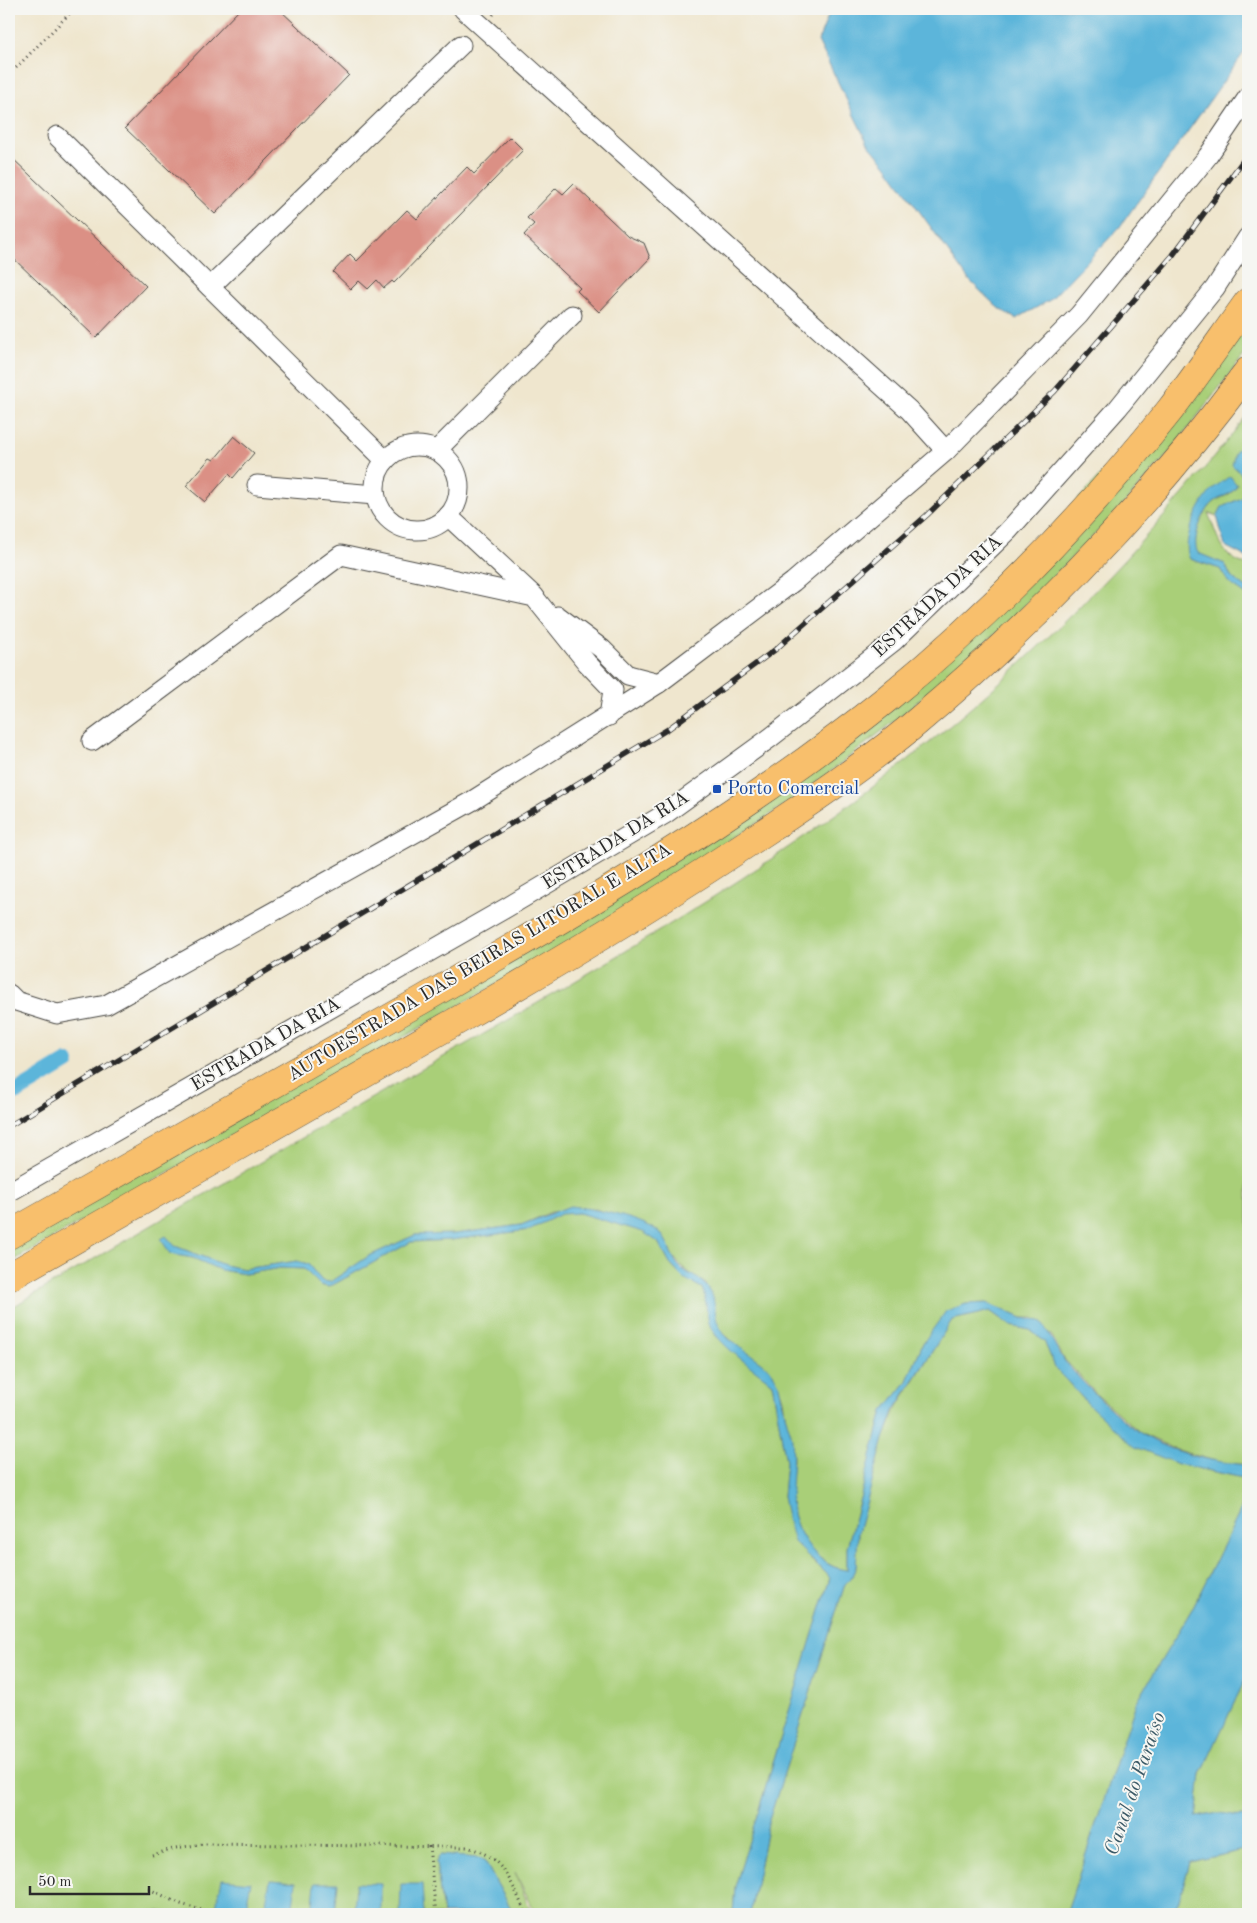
<svg xmlns="http://www.w3.org/2000/svg" width="1257" height="1923" font-family="'Old Standard TT',serif">
	<style>
		.green { fill: #a9cf78; stroke: #6a7d52 }
		.water { fill: #5cb5da; stroke: #447082 }
		.lines { fill: none; stroke-linecap: round; stroke-linejoin: round }
		.canal { stroke: #5cb5da; stroke-width: 16 }
		.building { fill: #db9085 }
		.minor-casing { stroke: #484743; stroke-width: 21 }
		.highway-casing { stroke: #484743; stroke-width: 29 }
		.path { stroke: #484743; stroke-width: 3; stroke-dasharray: 1 4; stroke-linecap: butt }
		.minor { stroke: #fff; stroke-width: 19 }
		.highway { stroke: #f8bf6c; stroke-width: 28 }
		.rail-casing { stroke: #2b2b2b; stroke-width: 5.5 }
		.rail { stroke: #f6f6f2; stroke-width: 4; stroke-dasharray: 11; stroke-linecap: butt }
		.transit-dot { fill: #1a4fb4; stroke: #f6f6f2; stroke-width: 2 }
		.labels { text-anchor: middle; dominant-baseline: central; stroke-width: 4; stroke-linejoin: round; paint-order: stroke }
		.street-label { font-size: 19px; fill: #2b2b2b; stroke: #f6f6f2 }
		.transit-label { font-size: 19px; fill: #164399; stroke: #f6f6f2; text-anchor: start }
		.water-label { font-size: 20px; font-style: italic; fill: #3c5b68; stroke: #f6f6f2 }
	</style>
	<rect width="100%" height="100%" fill="#f6f6f2"/>
	<filter id="ink" filterUnits="userSpaceOnUse"><feTurbulence type="fractalNoise" baseFrequency=".02" numOctaves="2"/><feDisplacementMap in="SourceGraphic" scale="10" xChannelSelector="R" yChannelSelector="G"/><feConvolveMatrix kernelMatrix="1 2 1 2 8 2 1 2 1" color-interpolation-filters="sRGB"/></filter>
	<filter id="wash" filterUnits="userSpaceOnUse"><feTurbulence type="fractalNoise" baseFrequency=".0096" numOctaves="4" result="noise"/><feDisplacementMap in="SourceGraphic" scale="20" xChannelSelector="R" yChannelSelector="G"/><feGaussianBlur stdDeviation="1.12" result="paint"/><feColorMatrix in="noise" values="0 0 0 0 0 0 0 0 0 0 0 0 0 0 0 0 0 1.4 0 .05"/><feComposite in="paint" operator="in"/></filter>
	<g filter="url(#wash)">
		<rect width="100%" height="100%" fill="#efe6ce"/>
		<g class="green">
			<polygon points="1248,317 1248,350 1169,453 1113,516 1002,628 896,720 831,771 774,812 587,932 9,1263 9,1246 875,717"/>
			<path d="M1248,414L1245,478L1248,477V495L1222,507L1217,516L1208,513C1218,536 1220,558 1248,565V589L1231,577L1225,564L1197,553C1191,540 1202,514 1212,504C1220,496 1233,496 1237,485L1200,508L1190,559L1220,569L1229,583L1248,596V1465L1219,1462L1177,1450L1142,1434L1098,1396L1064,1359L1052,1336L1033,1318H1022L987,1303L966,1304L946,1312L923,1343L906,1383L883,1411L847,1548V1571C809,1563 789,1523 790,1487C790,1478 793,1469 793,1460C793,1444 788,1431 785,1415C784,1408 784,1400 781,1393C770,1361 737,1352 719,1327C711,1317 709,1296 706,1284C683,1269 673,1262 663,1236L596,1209L551,1212L521,1225L454,1234L415,1235L369,1256L330,1282L322,1281L308,1264L297,1261L244,1269L224,1265L175,1246L170,1254L193,1258L221,1270L245,1274L280,1268L304,1269L320,1285L329,1287L411,1242L451,1240L529,1230L561,1213H579L643,1231L658,1242L670,1264L683,1278L702,1288L708,1303L709,1323L716,1336L772,1383L786,1462L783,1496L808,1557L830,1578L735,1887L733,1914H536L515,1872L532,1914H514L485,1862L478,1858L440,1855L436,1862L443,1914H176L159,1911L152,1914H9V1309C144,1229 281,1150 417,1072C577,981 736,891 882,780C1018,677 1144,549 1248,414Z"/>
			<polygon points="990,1311 1011,1326 1030,1330 1044,1341 1056,1369 1089,1405 1178,1464 1248,1479 1238,1516 1192,1609 1136,1703 1066,1914 750,1914 768,1823 845,1584 851,1578 856,1567 858,1533 884,1439 895,1411 952,1320"/>
			<polygon points="1248,1673 1248,1817 1219,1813 1196,1817 1201,1774"/>
			<polygon points="1248,1849 1248,1914 1175,1914 1190,1862"/>
		</g>
		<g class="water">
			<polygon points="831,9 1248,9 1248,47 1119,228 1050,300 1016,319 997,307 968,279 886,165 868,144 818,41"/>
			<polygon points="1248,437 1248,477 1246,478 1232,465 1235,453"/>
			<path d="M1230,476L1237,485C1232,496 1219,496 1212,504C1202,514 1191,540 1198,553L1225,564L1231,577L1248,589V596L1229,583L1220,569L1190,559C1180,541 1199,505 1211,491C1216,485 1224,481 1230,476Z"/>
			<polygon points="1248,495 1248,558 1225,546 1217,516 1222,507"/>
			<path d="M570,1206C591,1208 649,1219 662,1235C670,1245 671,1259 681,1268C691,1276 703,1279 710,1291C719,1307 710,1318 726,1336C741,1352 768,1360 777,1380C782,1392 782,1405 786,1417C787,1424 791,1431 792,1439C796,1485 779,1509 812,1550C821,1561 833,1569 847,1570V1548L883,1411L906,1383L923,1343L946,1311L966,1304L987,1303L1022,1318L1040,1321C1050,1333 1055,1347 1064,1360C1079,1380 1121,1421 1142,1434C1173,1454 1213,1462 1248,1465V1479L1178,1464L1135,1447L1089,1405L1056,1369L1044,1341L1030,1330L1011,1326L990,1311L952,1320L894,1411L884,1439L858,1533L856,1567L851,1578L845,1584L768,1823L750,1914H733L735,1887L830,1578L794,1542L787,1518L783,1496L786,1462L772,1383C755,1369 715,1343 709,1323C706,1311 707,1302 702,1288L683,1278L670,1264L658,1242L643,1232L579,1213L561,1214L529,1230L451,1240L411,1242L329,1287L320,1285L304,1269L280,1268L245,1274L220,1270L193,1258L170,1254L161,1239L166,1236L175,1246L224,1265L244,1269L297,1261L308,1264L322,1281L330,1282L369,1256L415,1235L454,1234L521,1225Z"/>
			<polygon points="1248,1480 1248,1673 1201,1774 1196,1817 1219,1813 1248,1817 1248,1849 1190,1862 1175,1914 1066,1914 1136,1703 1192,1609 1238,1516"/>
			<polygon points="440,1855 478,1858 485,1862 514,1914 443,1914 436,1862"/>
			<polygon points="222,1879 251,1882 245,1912 233,1910 228,1914 228,1909 216,1906"/>
			<polygon points="270,1880 296,1882 292,1914 264,1914"/>
			<polygon points="315,1883 338,1883 335,1914 312,1914"/>
			<polygon points="356,1883 381,1884 381,1914 354,1914"/>
			<polygon points="401,1884 422,1884 424,1914 400,1914"/>
		</g>
		<g class="lines">
			<polyline class="canal" points="9,1089 17,1092 67,1062"/>
		</g>
		<g id="blocks">
			<g class="building">
				<polygon points="240,9 279,9 349,75 215,214 125,128"/>
				<polygon points="510,137 523,150 394,283 392,281 384,288 377,280 368,289 359,281 351,289 333,272 350,254 357,261 407,210 417,219 467,167 474,174"/>
				<polygon points="9,155 146,286 96,338 9,254"/>
				<polygon points="573,184 628,236 644,243 650,258 599,312 577,291 580,288 524,235 534,224 527,218 556,188 563,194"/>
				<polygon points="234,436 254,453 233,478 229,474 205,502 186,486 210,458 214,460"/>
			</g>
		</g>
	</g>
	<g filter="url(#ink)">
		<use href="#blocks" fill-opacity="0" stroke="#484743" stroke-width="1"/>
		<g class="lines">
			<defs>
				<g id="minor">
					<polyline points="463,9 909,410 946,451"/>
					<polyline points="57,136 385,460"/>
					<polyline points="210,287 461,45"/>
					<circle cx="417" cy="488" r="42"/>
					<polyline points="437,450 572,315"/>
					<polyline points="257,485 375,495"/>
					<polyline points="448,516 535,597"/>
					<polyline points="558,616 602,649 628,675 659,683"/>
					<polyline points="92,741 341,555 534,597 587,663 613,690 609,716"/>
					<polyline points="9,994 16,1001 57,1014 106,1005 472,801 659,683 793,582 946,451 1079,315 1208,156 1248,97"/>
					<polyline points="9,1192 506,908 665,814 770,738 894,641 1008,531 1118,408 1215,288 1248,237"/>
				</g>
				<g id="highway">
					<path d="M9,1235C146,1157 283,1079 420,1001C579,910 746,813 889,697C992,613 1087,514 1170,410C1197,375 1222,338 1248,302"/>
					<path d="M9,1277C160,1191 311,1104 462,1018C563,960 663,900 760,835C812,801 864,766 912,726C1037,621 1151,502 1248,371"/>
				</g>
			</defs>
			<use href="#minor" class="minor-casing"/>
			<use href="#highway" class="highway-casing"/>
			<g class="path">
				<polyline points="493,15 497,9"/>
				<polyline points="9,75 74,9"/>
				<polyline points="429,1846 436,1914"/>
				<path d="M152,1855L176,1848L203,1844L466,1847C504,1856 511,1882 526,1914"/>
				<polyline points="149,1889 181,1904 215,1914"/>
			</g>
			<use href="#minor" class="minor"/>
			<use href="#highway" class="highway"/>
			<defs>
				<polyline id="rail" points="9,1126 668,729 776,649 927,515 1055,391 1173,255 1248,154"/>
			</defs>
			<use href="#rail" class="rail-casing"/>
			<use href="#rail" class="rail"/>
		</g>
	</g>
	<rect class="transit-dot" x="712" y="784" width="10" height="10" rx="2.5"/>
	<g class="labels">
		<g class="street-label">
			<text transform="translate(938 597) rotate(-43)">ESTRADA DA RIA</text>
			<text transform="translate(616 841) rotate(-32)">ESTRADA DA RIA</text>
			<text transform="translate(480 963) rotate(-31)">AUTOESTRADA DAS BEIRAS LITORAL E ALTA</text>
			<text transform="translate(266 1045) rotate(-30)">ESTRADA DA RIA</text>
		</g>
		<g class="transit-label">
			<text x="727" y="789">Porto Comercial</text>
		</g>
		<g class="water-label">
			<text transform="translate(1136 1784) rotate(-71)">Canal do Paraíso</text>
		</g>
	</g>
	<rect width="1257" height="1923" fill="none" stroke="#f6f6f2" stroke-width="30"/>
	<path d="M30 1886v8h119v-8" fill="none" stroke="#2b2b2b" stroke-width="2.5"/>
	<text x="38" y="1886" font-size="15" fill="#2b2b2b" stroke="#f6f6f2" stroke-width="4" paint-order="stroke">50 m</text>
</svg>
